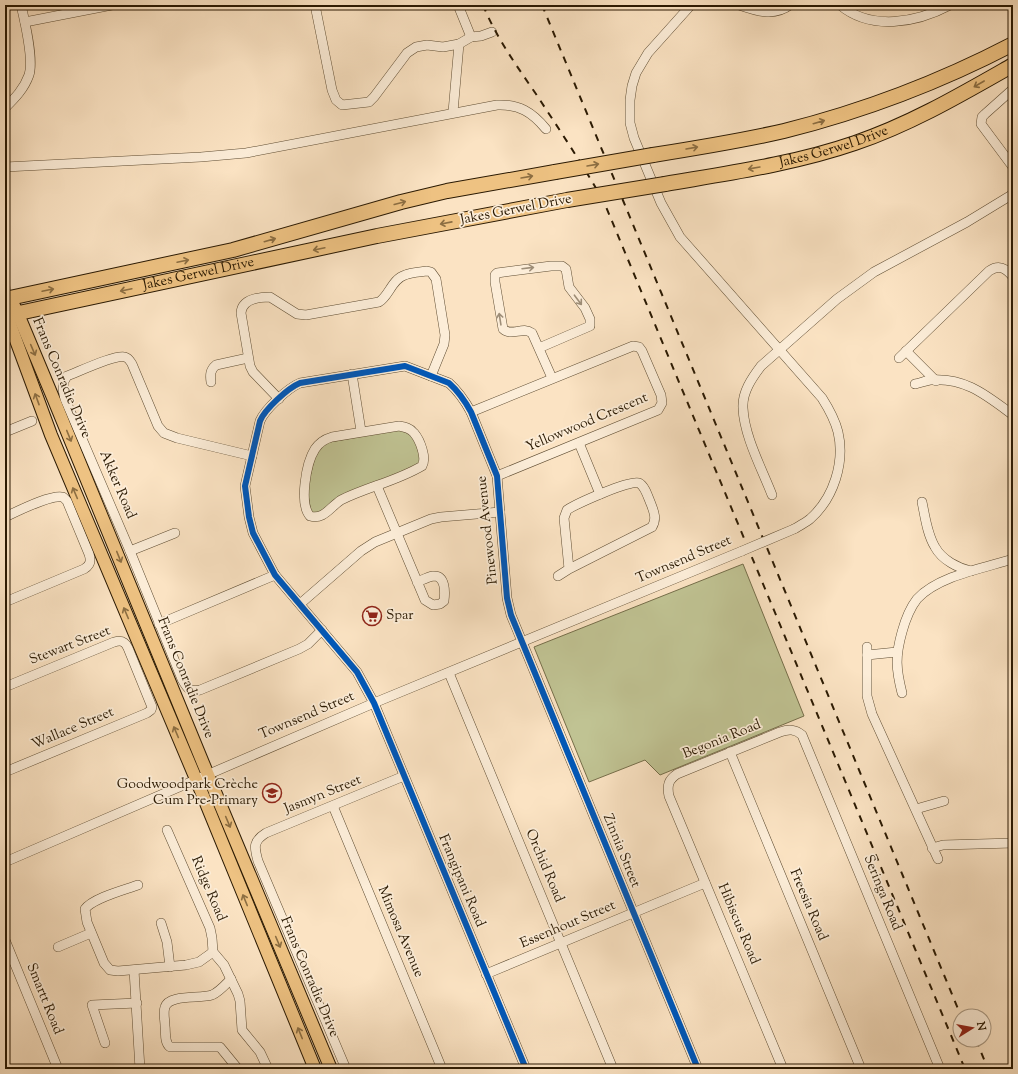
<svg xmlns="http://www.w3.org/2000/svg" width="1018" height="1074" font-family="'Sorts Mill Goudy',serif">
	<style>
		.green { fill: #c0c393; stroke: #756e4a }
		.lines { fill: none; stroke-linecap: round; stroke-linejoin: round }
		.minor-casing { stroke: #5e4c32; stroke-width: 10 }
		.major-casing { stroke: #2a1902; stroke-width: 14 }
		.highway-casing { stroke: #2a1902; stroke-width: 16 }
		.minor { stroke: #fcedd8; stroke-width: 9 }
		.major { stroke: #eec282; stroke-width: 12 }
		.highway { stroke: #eec282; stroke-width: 14 }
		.rail { stroke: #2a1902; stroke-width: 2; stroke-dasharray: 7 7; stroke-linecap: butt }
		.minor-bridge-casing { stroke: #5e4c32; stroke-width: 10; stroke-linecap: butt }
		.highway-bridge-casing { stroke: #2a1902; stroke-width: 16; stroke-linecap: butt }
		.minor-bridge { stroke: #fcedd8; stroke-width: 9 }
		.highway-bridge { stroke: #eec282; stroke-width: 14 }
		.cycleway-casing { stroke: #fcedd8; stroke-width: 8 }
		.cycleway { stroke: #0057b8; stroke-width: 6 }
		.oneway { stroke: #8c6e42 }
		.oneway2 { stroke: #9e8e78 }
		.labels { text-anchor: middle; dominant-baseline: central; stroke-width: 3.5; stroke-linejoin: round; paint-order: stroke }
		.street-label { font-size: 14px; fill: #2a1902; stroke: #fcedd8 }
		.poi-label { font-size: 14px; fill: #2a1902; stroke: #fcedd8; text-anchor: start }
	</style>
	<rect width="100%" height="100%" fill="#fbe3c3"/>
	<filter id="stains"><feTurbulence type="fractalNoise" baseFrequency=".005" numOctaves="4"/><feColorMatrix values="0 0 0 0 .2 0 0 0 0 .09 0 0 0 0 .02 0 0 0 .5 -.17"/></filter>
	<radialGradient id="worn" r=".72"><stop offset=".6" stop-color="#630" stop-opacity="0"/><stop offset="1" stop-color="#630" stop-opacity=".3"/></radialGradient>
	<g class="green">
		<polygon points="403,429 414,438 422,462 321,514 311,512 307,489 315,456 324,443"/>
		<polygon points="743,564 804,716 660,775 645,760 589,782 534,647"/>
	</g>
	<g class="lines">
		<defs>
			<g id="minor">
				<polyline points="315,5 332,90 336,100 342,105 369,102 374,97 407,53 416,47 427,45 443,47 459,44 471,37 481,36 492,32"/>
				<polyline points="458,5 471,37"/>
				<path d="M691,5L648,53L636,73L632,86L630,100V123L634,138L661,203L680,237L822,398C829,409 835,420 838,432C845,462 834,498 810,519C805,523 799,526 794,529"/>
				<path d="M739,5C756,11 774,17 790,5"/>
				<path d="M840,5C871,31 916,23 950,5"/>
				<polyline points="25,22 112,5"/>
				<polyline points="1013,89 985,114 982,117 981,124 1013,167"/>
				<path d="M5,108C15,98 24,89 29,75C34,60 25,22 21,5"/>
				<polyline points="453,112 459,44"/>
				<path d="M5,167L201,157L246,153L497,105C519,104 532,112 546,129"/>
				<polyline points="5,285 6,299"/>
				<path d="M539,348L590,326V319L585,308L569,287L566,269L562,266H551L497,273L495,275V282L503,329C512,337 522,326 532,333L552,378"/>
				<polyline points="906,351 936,381"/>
				<path d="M899,358L989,271C999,264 1006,268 1013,277"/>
				<polyline points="352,374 361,431"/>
				<polyline points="1013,380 1013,381"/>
				<path d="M211,382C210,375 210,370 216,365L248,358"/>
				<path d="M915,384C920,383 925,381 930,380C965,377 986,395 1013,415"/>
				<path d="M279,399L253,372L250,366L241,313C242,299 259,297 270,297L297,314L306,315L379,302C389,296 392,279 405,275C412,272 420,272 427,271L431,272L436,279L445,335L444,344L431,376"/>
				<polyline points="471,412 633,346 639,347 642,351 661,395 662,403 658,410 497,476"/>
				<path d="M399,426C405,427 410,428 414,433C420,440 427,458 422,466C397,481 367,487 341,500C330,507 324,520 310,516C299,504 306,463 315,449C319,443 325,439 332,437Z"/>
				<polyline points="5,432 32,421"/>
				<polyline points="579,443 600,494"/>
				<path d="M252,456L177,438L164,433L158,426L132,364C130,361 129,358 125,357C116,354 78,372 67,376C61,384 63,391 65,399L130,551L182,679C187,688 189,692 200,690L299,649L308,644L322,630"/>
				<path d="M377,486L425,600L433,605L440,604L444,601C445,593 446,575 433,576C428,577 422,580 417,582"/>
				<path d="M772,495C762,469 744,436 743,408C742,392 752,378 761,366L837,299L874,272L967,222L1013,194"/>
				<path d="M922,502C925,516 927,534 935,547C942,560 958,568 971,571"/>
				<path d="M5,517C18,511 51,494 63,497L67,501L89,554C91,560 91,565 84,569L5,602"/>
				<polyline points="130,551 175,533"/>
				<path d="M558,576L569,569L652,527C657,519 654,512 651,504C648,497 645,486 639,483C631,479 576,504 567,510L564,518L569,569"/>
				<polyline points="300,604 361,551 375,542 431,519 441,517 500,512"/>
				<polyline points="159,624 275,575"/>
				<polyline points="867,647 867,696 872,714 938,859"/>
				<polyline points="867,655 897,652"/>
				<polyline points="449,673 613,1069"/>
				<path d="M5,687L114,642C121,640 125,641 128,648L152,707L151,710L147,713L5,772"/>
				<path d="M902,693C896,669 895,657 902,632C905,621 910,608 917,599C938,576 984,568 1013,559"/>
				<polyline points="730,752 861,1069"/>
				<polyline points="333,806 442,1069"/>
				<polyline points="916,809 944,801"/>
				<polyline points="167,830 210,928 212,938 213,952 224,965 238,994 240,1001 242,1030 260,1052 268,1069"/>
				<polyline points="932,848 943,845 1013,843"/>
				<polyline points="5,862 374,703 742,551"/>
				<path d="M138,885C124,890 93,898 85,909L87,922L104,963L110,970L118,971L186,965L199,962L213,952"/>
				<polyline points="161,923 167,942 170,967"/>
				<polyline points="5,940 58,1069"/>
				<polyline points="58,947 91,933"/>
				<polyline points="134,970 140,1069"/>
				<polyline points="486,974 705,883"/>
				<path d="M231,979C225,985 219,992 212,995C200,999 169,994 165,1007C163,1013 165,1020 165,1026C166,1033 164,1042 170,1047H220L238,1069"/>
				<polyline points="105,1043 92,1005 137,1003"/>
				<path d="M346,1069L258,861C254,847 253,841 266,833L404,776"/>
				<path d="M526,1069L374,703L357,672L275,575L253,533L249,517L245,486L260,421C265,409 288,388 300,383L405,366L449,383C458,391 465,401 471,412L497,476L507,598L511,615L698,1069"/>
				<path d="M783,1069L669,796C667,786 668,780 677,774L780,732C789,729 795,729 802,735L940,1069"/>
			</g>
			<g id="major">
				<polyline points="10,298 18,314 54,400 203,763 331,1069"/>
				<polyline points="6,306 7,316 51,435 201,791 315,1069"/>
			</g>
			<g id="highway">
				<path d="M653,155C697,148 741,141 784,131C864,111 940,82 1013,44"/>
				<path id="s1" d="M665,184C729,173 794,164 855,143C911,124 962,94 1013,65"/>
				<polyline points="5,299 233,250 401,202 447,191 555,172"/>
				<path id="s2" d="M5,316L377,236L567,200"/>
			</g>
		</defs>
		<use href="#minor" class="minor-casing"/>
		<use href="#major" class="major-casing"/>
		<use href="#highway" class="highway-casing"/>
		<use href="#minor" class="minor"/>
		<use href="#major" class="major"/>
		<use href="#highway" class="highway"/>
		<g class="rail">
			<path d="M483,5C496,37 516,65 536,94C559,129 583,165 604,202L965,1069"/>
			<polyline points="542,5 961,1016"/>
			<polyline points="976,1040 988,1069"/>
		</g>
		<defs>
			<polyline id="minor-bridge" points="742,551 794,529"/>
			<g id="highway-bridge">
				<polyline points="555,172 653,155"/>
				<polyline points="567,200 665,184"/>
			</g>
		</defs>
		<use href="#minor-bridge" class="minor-bridge-casing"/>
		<use href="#highway-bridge" class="highway-bridge-casing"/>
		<use href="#minor-bridge" class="minor-bridge"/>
		<use href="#highway-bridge" class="highway-bridge"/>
		<defs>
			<path id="cycleway" d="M526,1069L374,703L357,672L275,575L253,533L249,517L245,486L260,421C265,409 288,388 300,383L405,366L449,383C458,391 465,401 471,412L497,476L507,598L511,615L698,1069"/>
		</defs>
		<use href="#cycleway" class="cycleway-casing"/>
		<use href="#cycleway" class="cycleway"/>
	</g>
	<defs><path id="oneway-shaft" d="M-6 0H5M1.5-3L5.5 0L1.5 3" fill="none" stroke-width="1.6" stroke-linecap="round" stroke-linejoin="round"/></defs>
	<g class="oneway">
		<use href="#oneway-shaft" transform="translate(979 84) rotate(150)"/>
		<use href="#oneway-shaft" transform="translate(819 122) rotate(-16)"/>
		<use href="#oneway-shaft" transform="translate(692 148) rotate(-10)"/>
		<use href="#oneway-shaft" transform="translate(593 165) rotate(-10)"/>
		<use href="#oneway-shaft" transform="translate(754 168) rotate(170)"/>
		<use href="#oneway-shaft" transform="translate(527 177) rotate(-10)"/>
		<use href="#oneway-shaft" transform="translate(400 203) rotate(-15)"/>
		<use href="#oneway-shaft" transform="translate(446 223) rotate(169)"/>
		<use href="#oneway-shaft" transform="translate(270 240) rotate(-16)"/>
		<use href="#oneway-shaft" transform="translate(319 249) rotate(168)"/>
		<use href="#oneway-shaft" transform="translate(183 261) rotate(-12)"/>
		<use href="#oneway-shaft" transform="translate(48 290) rotate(-12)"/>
		<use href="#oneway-shaft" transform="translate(126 290) rotate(168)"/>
		<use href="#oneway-shaft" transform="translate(33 350) rotate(67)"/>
		<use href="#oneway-shaft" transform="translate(37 399) rotate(-110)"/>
		<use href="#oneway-shaft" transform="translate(69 436) rotate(68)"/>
		<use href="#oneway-shaft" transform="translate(75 493) rotate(-113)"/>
		<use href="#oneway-shaft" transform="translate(119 557) rotate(68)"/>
		<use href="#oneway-shaft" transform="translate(126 613) rotate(-113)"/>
		<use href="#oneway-shaft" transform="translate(176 732) rotate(-113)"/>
		<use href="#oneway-shaft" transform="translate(228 822) rotate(67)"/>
		<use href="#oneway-shaft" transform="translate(245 900) rotate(-112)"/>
		<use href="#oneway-shaft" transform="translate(278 942) rotate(67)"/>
		<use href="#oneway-shaft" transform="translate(300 1033) rotate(-112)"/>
	</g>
	<g class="oneway2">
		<use href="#oneway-shaft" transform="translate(528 268) rotate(-7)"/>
		<use href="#oneway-shaft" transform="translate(578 300) rotate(53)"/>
		<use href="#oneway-shaft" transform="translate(500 319) rotate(-99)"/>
	</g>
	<defs>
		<symbol id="supermarket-ring" viewBox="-11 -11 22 22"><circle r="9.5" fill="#fcedd8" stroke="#8f2418" stroke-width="1.5"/><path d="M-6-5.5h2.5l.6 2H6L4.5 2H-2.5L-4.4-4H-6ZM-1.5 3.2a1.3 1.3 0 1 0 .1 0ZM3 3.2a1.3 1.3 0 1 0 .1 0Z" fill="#8f2418"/></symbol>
		<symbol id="school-ring" viewBox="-11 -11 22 22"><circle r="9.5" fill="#fcedd8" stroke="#8f2418" stroke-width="1.5"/><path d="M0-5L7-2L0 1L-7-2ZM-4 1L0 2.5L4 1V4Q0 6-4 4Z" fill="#8f2418"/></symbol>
	</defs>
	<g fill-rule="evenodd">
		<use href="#supermarket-ring" x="361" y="605" width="22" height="22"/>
		<use href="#school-ring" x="261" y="782" width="22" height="22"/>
	</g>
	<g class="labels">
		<g class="street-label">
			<text stroke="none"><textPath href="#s1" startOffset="173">Jakes Gerwel Drive</textPath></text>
			<text transform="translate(516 210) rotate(-11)">Jakes Gerwel Drive</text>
			<text stroke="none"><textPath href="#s2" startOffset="198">Jakes Gerwel Drive</textPath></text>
			<text transform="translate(61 378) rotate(67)">Frans Conradie Drive</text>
			<text transform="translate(587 423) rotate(-23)">Yellowwood Crescent</text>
			<text transform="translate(117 485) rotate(67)">Akker Road</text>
			<text transform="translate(488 530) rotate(-96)">Pinewood Avenue</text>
			<text transform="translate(684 560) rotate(-23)">Townsend Street</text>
			<text transform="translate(70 646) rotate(-21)">Stewart Street</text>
			<text transform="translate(185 678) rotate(68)">Frans Conradie Drive</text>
			<text transform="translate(307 716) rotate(-23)">Townsend Street</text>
			<text transform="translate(73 729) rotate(-23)">Wallace Street</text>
			<text transform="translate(722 740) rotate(-22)">Begonia Road</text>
			<text transform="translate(323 795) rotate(-22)">Jasmyn Street</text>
			<text transform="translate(621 851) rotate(68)">Zinnia Street</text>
			<text transform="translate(544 866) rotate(67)">Orchid Road</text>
			<text transform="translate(461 881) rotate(67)">Frangipani Road</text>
			<text transform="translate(208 889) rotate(67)">Ridge Road</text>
			<text transform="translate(882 893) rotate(68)">Seringa Road</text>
			<text transform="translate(808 905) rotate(67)">Freesia Road</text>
			<text transform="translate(738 924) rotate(67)">Hibiscus Road</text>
			<text transform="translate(568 925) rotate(-23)">Essenhout Street</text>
			<text transform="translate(400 932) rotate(67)">Mimosa Avenue</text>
			<text transform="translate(309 977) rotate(67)">Frans Conradie Drive</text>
			<text transform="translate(44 999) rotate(68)">Smartt Road</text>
		</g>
		<g class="poi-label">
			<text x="386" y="616">Spar</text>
			<text x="258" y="785" text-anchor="end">Goodwoodpark Crèche<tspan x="258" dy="16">Cum Pre-Primary</tspan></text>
		</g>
	</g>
	<rect width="1018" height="1074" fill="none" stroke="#fbe3c3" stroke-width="20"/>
	<rect x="6" y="6" width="1006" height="1062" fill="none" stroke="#2a1902" stroke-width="2"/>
	<rect x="10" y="10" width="998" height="1054" fill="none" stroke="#2a1902"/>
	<g transform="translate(972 1028) rotate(79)"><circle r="19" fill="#fcedd8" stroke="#a89882"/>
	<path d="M0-3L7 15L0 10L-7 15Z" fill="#8f2418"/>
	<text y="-6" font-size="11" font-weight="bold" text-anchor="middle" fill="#2a1902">N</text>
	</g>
	<rect width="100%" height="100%" filter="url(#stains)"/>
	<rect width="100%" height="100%" fill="url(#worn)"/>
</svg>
